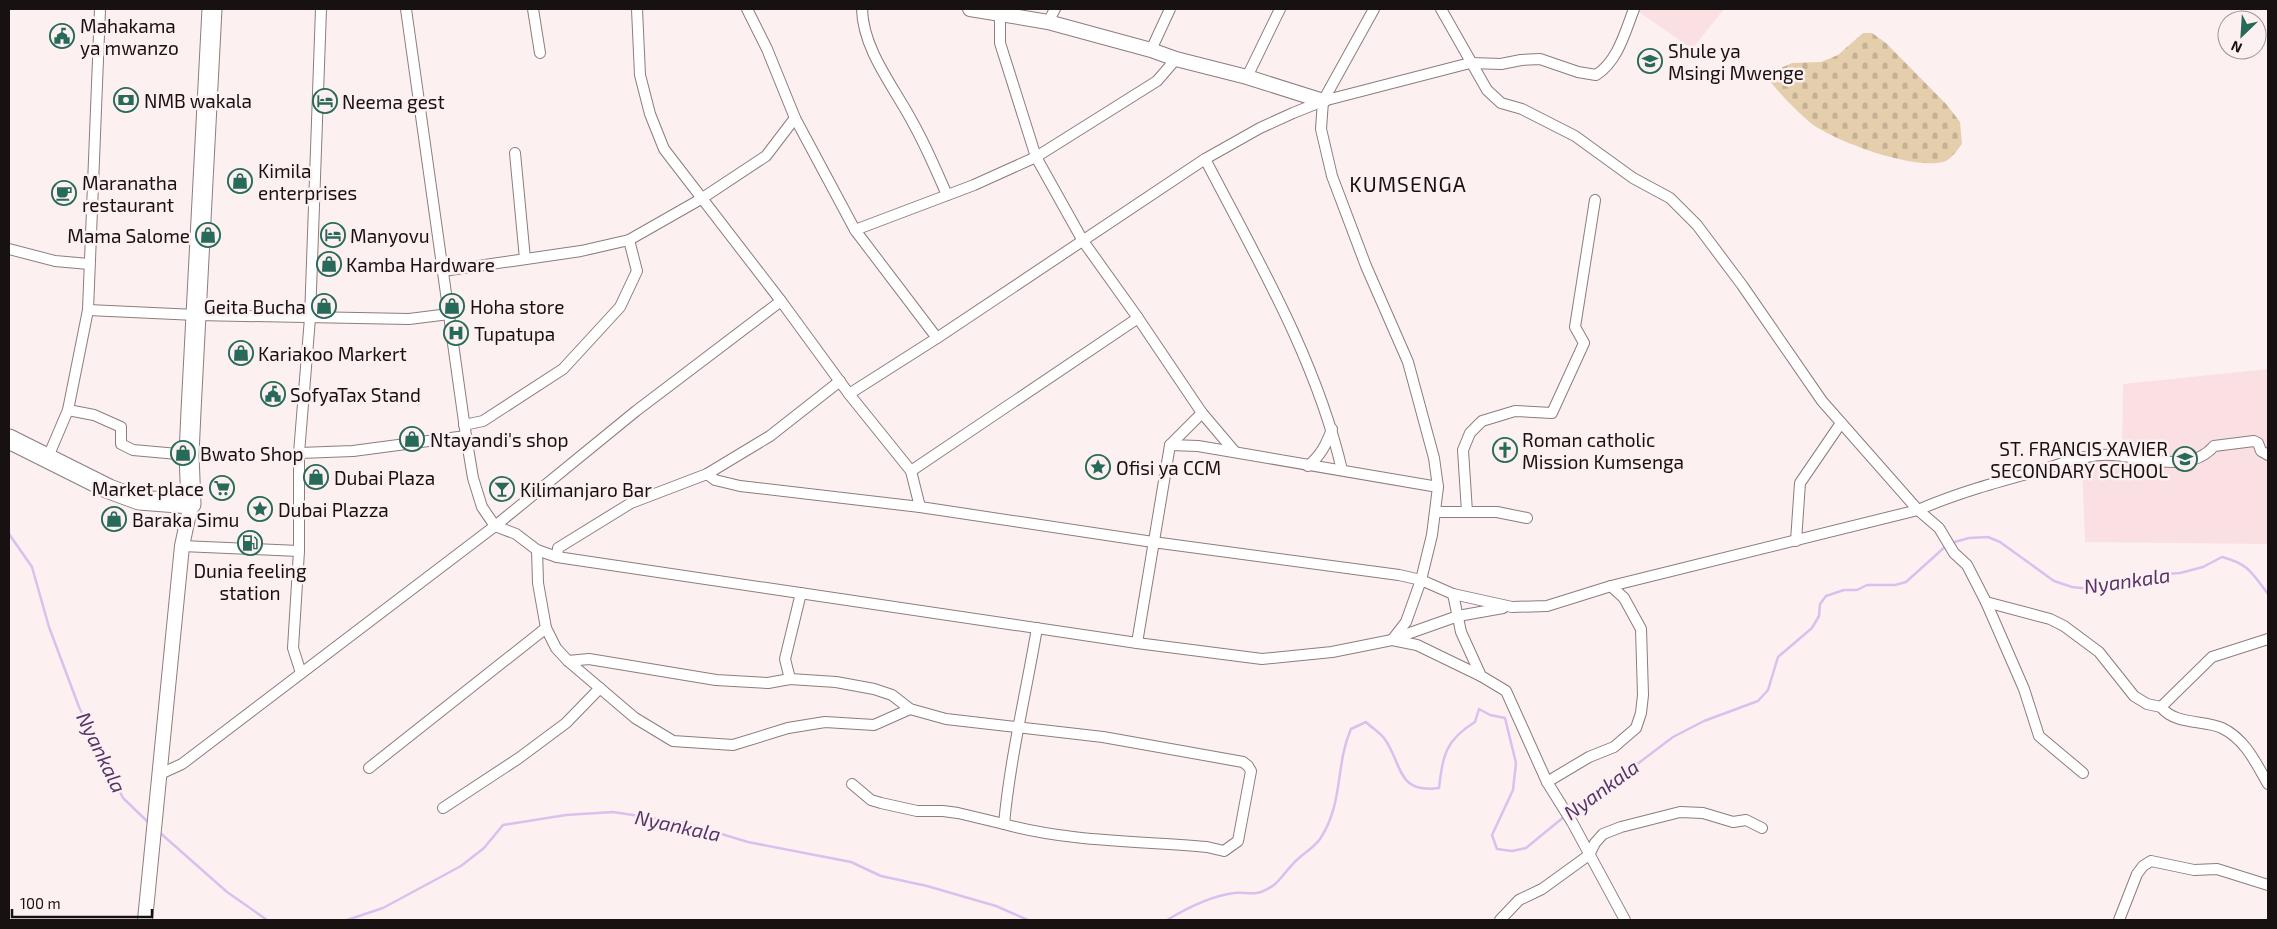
<svg xmlns="http://www.w3.org/2000/svg" width="2277" height="929" font-family="'Exo 2',sans-serif">
	<style>
		.built { fill: #fae0e2 }
		.cemetery { fill: url(#cemetery-stones) }
		.lines { fill: none; stroke-linecap: round; stroke-linejoin: round }
		.stream { stroke: #d9c0ee; stroke-width: 2.5 }
		.street-casing { stroke: #8c7d7e; stroke-width: 12 }
		.secondary-casing { stroke: #8c7d7e; stroke-width: 16 }
		.highway-casing { stroke: #8c7d7e; stroke-width: 21 }
		.street { stroke: #fff; stroke-width: 10 }
		.secondary { stroke: #fff; stroke-width: 14 }
		.highway { stroke: #fff; stroke-width: 19 }
		.labels { text-anchor: middle; dominant-baseline: central; stroke-width: 5; stroke-linejoin: round; paint-order: stroke }
		.poi-label { font-size: 19px; fill: #171112; stroke: #fdf0f1; text-anchor: start }
		.water-label { font-size: 20px; font-style: italic; fill: #54346b; stroke: #fdf0f1 }
		.quarter-label { font-size: 21px; letter-spacing: 1px; fill: #171112; stroke: #fdf0f1 }
	</style>
	<defs>
		<pattern id="cemetery-stones" width="16" height="16" patternUnits="userSpaceOnUse" patternTransform="scale(1.25)"><rect width="16" height="16" fill="#e5ceac"/><path d="M2 7V4a2 2 0 0 1 4 0v3zM10 15v-3a2 2 0 0 1 4 0v3z" fill="#c4b093"/></pattern>
	</defs>
	<rect width="100%" height="100%" fill="#fdf0f1"/>
	<g class="built">
		<polygon points="1635,9 1724,9 1692,49"/>
		<polygon points="2268,369 2268,544 2085,542 2082,463 2122,455 2123,384"/>
	</g>
	<path class="cemetery" d="M1863,33H1872L1886,43L1947,105L1960,122L1962,144C1958,149 1952,158 1946,161C1918,172 1836,142 1812,124C1796,111 1782,96 1769,80L1772,72L1792,63L1821,62L1838,55Z"/>
	<g class="lines">
		<g class="stream">
			<polyline points="9,534 32,567 49,627 79,707 123,798 150,824"/>
			<path d="M1951,543L1969,538L1988,537L2000,542L2054,581L2072,587L2090,589L2154,575L2180,573L2203,567L2222,557C2249,564 2252,573 2268,594"/>
			<polyline points="1569,812 1612,778 1632,768 1673,737 1704,721 1758,701 1768,690 1778,657 1812,628 1819,616 1820,604 1826,596 1844,590 1857,590 1867,585 1895,585 1906,582 1946,546"/>
			<polyline points="158,831 227,892 267,920"/>
			<polyline points="347,920 383,908 461,866 484,848 503,825 566,815 613,812 685,823 748,842 851,862 881,876 927,886 996,906 1028,920"/>
			<path d="M1167,920C1187,908 1210,896 1234,893C1243,892 1253,895 1261,892C1279,885 1280,877 1292,865C1300,855 1313,849 1320,839C1344,803 1335,765 1351,729L1366,722C1371,727 1379,732 1384,738C1403,764 1396,794 1439,788C1443,756 1445,740 1475,722L1479,709L1490,715L1505,718L1516,763L1513,790L1492,835L1497,849L1512,851L1526,848L1565,816"/>
		</g>
		<defs>
			<g id="street">
				<polyline points="406,9 466,436 473,478 482,507 495,526 516,534 537,550 557,557 1137,643 1262,659 1332,652 1392,640 1417,645 1481,676"/>
				<polyline points="533,9 540,53"/>
				<polyline points="637,9 640,75 650,114 664,149 781,301 849,394 911,471 920,507"/>
				<polyline points="747,9 767,49 795,118 855,230 937,338"/>
				<path d="M862,9C863,50 894,87 913,123C926,146 936,170 947,195"/>
				<polyline points="1374,9 1323,101 1321,129 1332,176 1366,266 1408,362 1434,458 1438,487 1432,535 1421,580 1406,622 1392,640"/>
				<polyline points="1441,9 1487,90 1501,103 1522,109 1575,136 1633,178 1670,198 1697,225 1742,285 1822,401 1918,510 1939,528 1954,553 1967,565 1986,602 2050,619 2064,626 2099,652 2134,696 2147,704 2161,707"/>
				<polyline points="1000,14 1000,43 1036,157 1083,241 1138,318 1202,413 1235,452"/>
				<polyline points="1048,22 1055,9"/>
				<polyline points="1151,50 1170,9"/>
				<polyline points="1247,77 1280,9"/>
				<polyline points="515,153 525,259"/>
				<path d="M1205,159C1257,259 1316,359 1342,470"/>
				<polyline points="855,230 974,185 1036,157 1157,81 1176,59"/>
				<polyline points="9,249 55,261 89,264"/>
				<polyline points="443,271 581,251 629,240 701,199 766,156 795,118"/>
				<polyline points="88,310 196,315 409,319 449,314"/>
				<path d="M849,394L937,338L1205,159L1260,128L1293,113L1323,101L1470,63L1501,64L1521,60L1540,59L1578,72L1596,75C1618,61 1625,32 1634,9"/>
				<polyline points="68,410 94,415 121,427 121,444 133,450 189,455"/>
				<polyline points="464,425 483,421 563,369 620,307 637,271 629,240"/>
				<polyline points="1170,445 1198,446 1438,487"/>
				<polyline points="299,453 353,451 466,436"/>
				<polyline points="48,457 68,410 88,310 100,9"/>
				<path d="M1308,466C1321,455 1326,445 1332,429"/>
				<polyline points="911,471 1138,318"/>
				<path d="M707,474L715,480L740,486L920,507L1153,542L1399,575L1421,580L1453,594L1512,607L1547,606L1611,586L1918,510C1957,493 1997,482 2038,471C2058,465 2080,456 2101,455C2135,452 2187,478 2214,446L2254,441L2258,443L2261,451L2268,455"/>
				<polyline points="1436,512 1497,512 1527,518"/>
				<polyline points="1467,512 1463,450 1470,433 1482,421 1515,411 1552,413 1584,343 1575,327 1595,200"/>
				<polyline points="1796,541 1800,483 1841,423"/>
				<polyline points="182,546 299,551"/>
				<polyline points="537,550 538,583 546,628 556,648 568,661 635,718 673,741 733,745 788,728 825,722 874,725 910,709"/>
				<polyline points="557,557 558,548 631,503 707,474 770,436 840,381"/>
				<polyline points="1453,594 1461,632 1481,676 1506,691 1547,782 1572,822 1625,920"/>
				<polyline points="1986,602 2024,689 2039,736 2083,773"/>
				<polyline points="1393,639 1458,616 1503,608"/>
				<path d="M2268,639L2212,657L2161,707C2175,725 2204,720 2222,728C2245,739 2256,763 2268,784"/>
				<polyline points="1137,643 1170,445 1202,413"/>
				<path d="M568,661L589,659L716,680L768,683L790,679L836,682L874,689L892,695L910,709L946,719L1103,737L1243,762L1248,766L1251,771L1238,841L1224,851L1207,847C1140,841 1069,842 1004,824C1010,759 1026,693 1037,628"/>
				<polyline points="301,673 293,648 299,551 299,453 310,318 321,9"/>
				<polyline points="790,679 785,659 801,593"/>
				<polyline points="369,768 546,628"/>
				<polyline points="158,775 182,764 495,526 636,411 781,301"/>
				<polyline points="1547,782 1589,757 1614,747 1636,728 1641,713 1643,695 1641,629 1624,598 1611,586"/>
				<polyline points="852,784 871,800 881,803 917,811 943,811 958,813 1004,824"/>
				<polyline points="443,808 519,758 566,723 600,688"/>
				<polyline points="1500,920 1519,900 1542,889 1589,855 1595,843 1603,834 1621,827 1680,812 1703,813 1733,822 1746,820 1762,828"/>
				<polyline points="2119,920 2137,874 2143,866 2151,861 2194,870 2217,869 2268,885"/>
			</g>
			<g id="secondary">
				<polyline points="970,9 1048,22 1151,50 1176,59 1247,77 1323,101"/>
				<polyline points="145,920 182,546 191,504"/>
			</g>
			<polyline id="highway" points="9,439 109,489 139,500 191,504 189,455 191,411 212,9"/>
		</defs>
		<use href="#street" class="street-casing"/>
		<use href="#secondary" class="secondary-casing"/>
		<use href="#highway" class="highway-casing"/>
		<use href="#street" class="street"/>
		<use href="#secondary" class="secondary"/>
		<use href="#highway" class="highway"/>
	</g>
	<defs>
		<symbol id="civic-ring" viewBox="-11 -11 22 22"><circle r="9.5" fill="#fdf0f1" stroke="#286a59" stroke-width="1.5"/><path d="M-.6-6.5H3V-4.5H.6V-3L4-1V1h2V6H-6V1h2V-1L-.6-3ZM-1.2 2.5V6h2.4V2.5Z" fill="#286a59"/></symbol>
		<symbol id="school-ring" viewBox="-11 -11 22 22"><circle r="9.5" fill="#fdf0f1" stroke="#286a59" stroke-width="1.5"/><path d="M0-5L7-2L0 1L-7-2ZM-4 1L0 2.5L4 1V4Q0 6-4 4Z" fill="#286a59"/></symbol>
		<symbol id="bank-ring" viewBox="-11 -11 22 22"><circle r="9.5" fill="#fdf0f1" stroke="#286a59" stroke-width="1.5"/><path d="M-6-4H6V4H-6ZM0-2.3a2.3 2.3 0 1 0 0 4.6a2.3 2.3 0 1 0 0-4.6Z" fill="#286a59"/></symbol>
		<symbol id="hotel-ring" viewBox="-11 -11 22 22"><circle r="9.5" fill="#fdf0f1" stroke="#286a59" stroke-width="1.5"/><path d="M-6-4.5h1.5V1H6V5H4.5V3h-9V5H-6ZM-4 0a1.8 1.8 0 1 1 3.6 0ZM.5 0V-2.5h3Q6-2.5 6 0Z" fill="#286a59"/></symbol>
		<symbol id="shop-ring" viewBox="-11 -11 22 22"><circle r="9.5" fill="#fdf0f1" stroke="#286a59" stroke-width="1.5"/><path d="M-5-2.5h2.3a2.7 3.5 0 0 1 5.4 0H5L5.5 6h-11ZM-1.5-2.5h3a1.5 2.3 0 0 0-3 0Z" fill="#286a59"/></symbol>
		<symbol id="cafe-ring" viewBox="-11 -11 22 22"><circle r="9.5" fill="#fdf0f1" stroke="#286a59" stroke-width="1.5"/><path d="M-5.5-4.5H6V0H3Q3 3.5 0 3.5H-2.5Q-5.5 3.5-5.5 0ZM3-3.2v2h1.7v-2ZM-6 4.5H4V6H-6Z" fill="#286a59"/></symbol>
		<symbol id="hospital-ring" viewBox="-11 -11 22 22"><circle r="9.5" fill="#fdf0f1" stroke="#286a59" stroke-width="1.5"/><path d="M-5-5h3v3.5h4V-5h3V5h-3V1.5h-4V5h-3Z" fill="#286a59"/></symbol>
		<symbol id="church-ring" viewBox="-11 -11 22 22"><circle r="9.5" fill="#fdf0f1" stroke="#286a59" stroke-width="1.5"/><path d="M-1.2-6h2.4v3.5h3.3v2.4h-3.3V6h-2.4V-.1h-3.3v-2.4h3.3Z" fill="#286a59"/></symbol>
		<symbol id="sight-ring" viewBox="-11 -11 22 22"><circle r="9.5" fill="#fdf0f1" stroke="#286a59" stroke-width="1.5"/><path d="M0-6L1.8-2.2L6-1.7L2.9 1.2L3.7 5.4L0 3.3L-3.7 5.4L-2.9 1.2L-6-1.7L-1.8-2.2Z" fill="#286a59"/></symbol>
		<symbol id="supermarket-ring" viewBox="-11 -11 22 22"><circle r="9.5" fill="#fdf0f1" stroke="#286a59" stroke-width="1.5"/><path d="M-6-5.5h2.5l.6 2H6L4.5 2H-2.5L-4.4-4H-6ZM-1.5 3.2a1.3 1.3 0 1 0 .1 0ZM3 3.2a1.3 1.3 0 1 0 .1 0Z" fill="#286a59"/></symbol>
		<symbol id="bar-ring" viewBox="-11 -11 22 22"><circle r="9.5" fill="#fdf0f1" stroke="#286a59" stroke-width="1.5"/><path d="M-6-5H6L.8 .8V4.5H3.5V6h-7V4.5H-.8V.8Z" fill="#286a59"/></symbol>
		<symbol id="fuel-ring" viewBox="-11 -11 22 22"><circle r="9.5" fill="#fdf0f1" stroke="#286a59" stroke-width="1.5"/><path d="M-5.5-6h7V0h2V4h1.3V-2.5L3-4.5l.8-.8L6-3V5H2.5V1h-1V6h-7ZM-4.2-4.7v3.2H.2V-4.7Z" fill="#286a59"/></symbol>
	</defs>
	<g fill-rule="evenodd">
		<use href="#civic-ring" x="48" y="22" width="28" height="28"/>
		<use href="#school-ring" x="1636" y="47" width="28" height="28"/>
		<use href="#bank-ring" x="112" y="86" width="28" height="28"/>
		<use href="#hotel-ring" x="311" y="87" width="28" height="28"/>
		<use href="#shop-ring" x="226" y="167" width="28" height="28"/>
		<use href="#cafe-ring" x="50" y="179" width="28" height="28"/>
		<use href="#shop-ring" x="194" y="221" width="28" height="28"/>
		<use href="#hotel-ring" x="319" y="221" width="28" height="28"/>
		<use href="#shop-ring" x="315" y="250" width="28" height="28"/>
		<use href="#shop-ring" x="310" y="292" width="28" height="28"/>
		<use href="#shop-ring" x="438" y="292" width="28" height="28"/>
		<use href="#hospital-ring" x="442" y="319" width="28" height="28"/>
		<use href="#shop-ring" x="227" y="339" width="28" height="28"/>
		<use href="#civic-ring" x="259" y="380" width="28" height="28"/>
		<use href="#shop-ring" x="398" y="425" width="28" height="28"/>
		<use href="#church-ring" x="1491" y="436" width="28" height="28"/>
		<use href="#shop-ring" x="169" y="439" width="28" height="28"/>
		<use href="#school-ring" x="2171" y="445" width="28" height="28"/>
		<use href="#sight-ring" x="1084" y="453" width="28" height="28"/>
		<use href="#shop-ring" x="302" y="463" width="28" height="28"/>
		<use href="#supermarket-ring" x="208" y="474" width="28" height="28"/>
		<use href="#bar-ring" x="488" y="475" width="28" height="28"/>
		<use href="#sight-ring" x="246" y="495" width="28" height="28"/>
		<use href="#shop-ring" x="100" y="505" width="28" height="28"/>
		<use href="#fuel-ring" x="236" y="529" width="28" height="28"/>
	</g>
	<g class="labels">
		<g class="poi-label">
			<text x="80" y="25">Mahakama<tspan x="80" dy="22">ya mwanzo</tspan></text>
			<text x="1668" y="50">Shule ya<tspan x="1668" dy="22">Msingi Mwenge</tspan></text>
			<text x="144" y="100">NMB wakala</text>
			<text x="342" y="101">Neema gest</text>
			<text x="258" y="170">Kimila<tspan x="258" dy="22">enterprises</tspan></text>
			<text x="82" y="182">Maranatha<tspan x="82" dy="22">restaurant</tspan></text>
			<text x="190" y="235" text-anchor="end">Mama Salome</text>
			<text x="350" y="235">Manyovu</text>
			<text x="346" y="264">Kamba Hardware</text>
			<text x="306" y="306" text-anchor="end">Geita Bucha</text>
			<text x="470" y="306">Hoha store</text>
			<text x="474" y="333">Tupatupa</text>
			<text x="258" y="353">Kariakoo Markert</text>
			<text x="290" y="394">SofyaTax Stand</text>
			<text x="430" y="439">Ntayandi's shop</text>
			<text x="1522" y="439">Roman catholic<tspan x="1522" dy="22">Mission Kumsenga</tspan></text>
			<text x="2168" y="448" text-anchor="end">ST. FRANCIS XAVIER<tspan x="2168" dy="22">SECONDARY SCHOOL</tspan></text>
			<text x="200" y="453">Bwato Shop</text>
			<text x="1116" y="467">Ofisi ya CCM</text>
			<text x="334" y="477">Dubai Plaza</text>
			<text x="204" y="488" text-anchor="end">Market place</text>
			<text x="520" y="489">Kilimanjaro Bar</text>
			<text x="278" y="509">Dubai Plazza</text>
			<text x="132" y="519">Baraka Simu</text>
			<text x="250" y="570" text-anchor="middle">Dunia feeling<tspan x="250" dy="22">station</tspan></text>
		</g>
		<g class="water-label">
			<text transform="translate(2127 580) rotate(-8)">Nyankala</text>
			<text transform="translate(102 752) rotate(64)">Nyankala</text>
			<text transform="translate(1601 789) rotate(-36)">Nyankala</text>
			<text transform="translate(678 825) rotate(12)">Nyankala</text>
		</g>
		<g class="quarter-label">
			<text x="1408" y="183">KUMSENGA</text>
		</g>
	</g>
	<rect width="2277" height="929" fill="none" stroke="#171112" stroke-width="20"/>
	<g transform="translate(2242 35) rotate(205)"><circle r="24" fill="#fdf0f1" stroke="#a19798"/>
	<path d="M0-4L9 19L0 12L-9 19Z" fill="#286a59"/>
	<text y="-8" font-size="14" font-weight="bold" text-anchor="middle" fill="#171112">N</text>
	</g>
	<path d="M12 909v8h140v-8" fill="none" stroke="#171112" stroke-width="2.5"/>
	<text x="20" y="909" font-size="15" fill="#171112" stroke="#fdf0f1" stroke-width="4" paint-order="stroke">100 m</text>
</svg>
